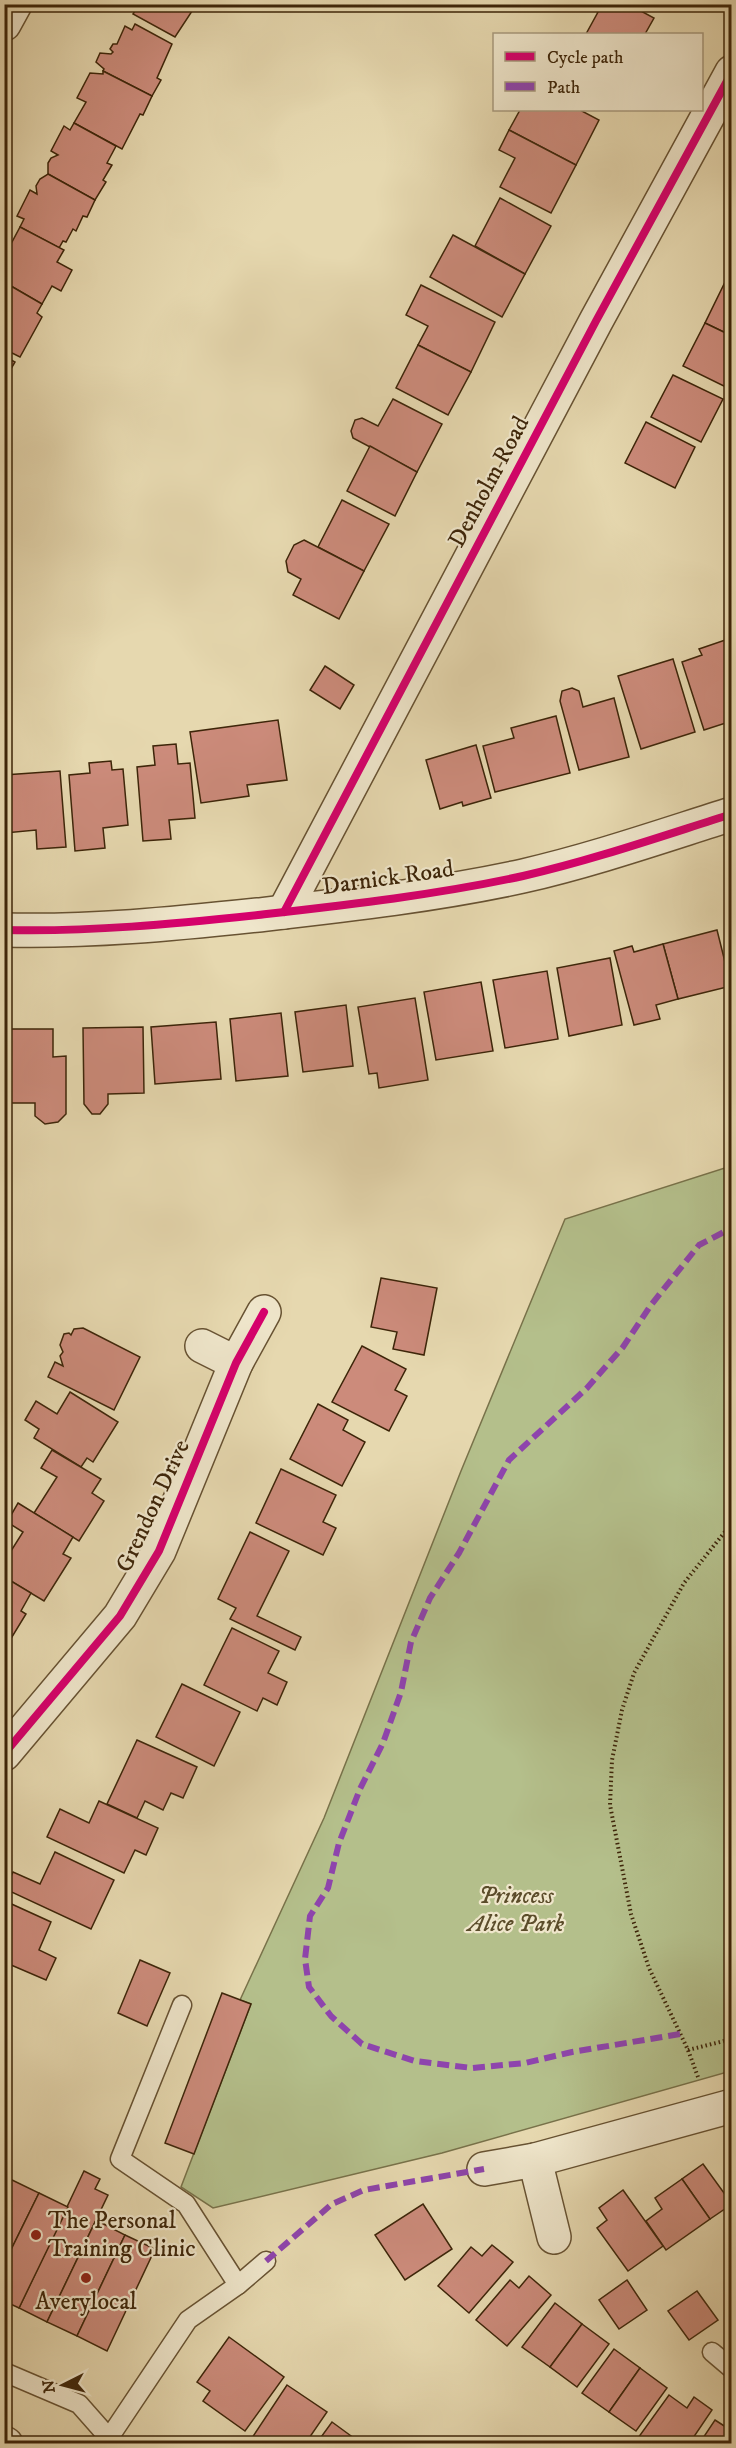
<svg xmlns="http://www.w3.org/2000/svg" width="736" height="2448" font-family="'IM FELL DW Pica',serif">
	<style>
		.green { fill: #b4bf8b; stroke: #78724a; stroke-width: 1.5 }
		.building { fill: #cc8b7b; stroke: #3d2509; stroke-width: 1.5 }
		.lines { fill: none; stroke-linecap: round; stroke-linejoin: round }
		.lane-casing { stroke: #675232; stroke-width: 21 }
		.street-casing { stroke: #675232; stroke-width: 36 }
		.path { stroke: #3d2509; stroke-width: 4; stroke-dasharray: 1.5 3; stroke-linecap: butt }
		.lane { stroke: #efe6cb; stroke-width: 18 }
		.street { stroke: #efe6cb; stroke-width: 33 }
		.quiet { stroke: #8e44ad; stroke-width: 6; stroke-dasharray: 12 6; stroke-linecap: butt }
		.cycleway-casing { stroke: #efe6cb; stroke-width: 11 }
		.cycleway { stroke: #d6006c; stroke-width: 8 }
		.poi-dot { fill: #8f2418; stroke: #efe6cb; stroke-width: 2 }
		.labels { text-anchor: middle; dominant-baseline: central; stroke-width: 4.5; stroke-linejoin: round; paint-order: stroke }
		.street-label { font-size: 24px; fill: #3d2509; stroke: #efe6cb }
		.park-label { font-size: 24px; font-style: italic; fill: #5b4c2a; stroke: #efe6cb }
		.poi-label { font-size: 24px; fill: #3d2509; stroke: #efe6cb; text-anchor: start }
	</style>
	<rect width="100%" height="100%" fill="#e6d8af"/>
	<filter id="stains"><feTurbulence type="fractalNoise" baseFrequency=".00333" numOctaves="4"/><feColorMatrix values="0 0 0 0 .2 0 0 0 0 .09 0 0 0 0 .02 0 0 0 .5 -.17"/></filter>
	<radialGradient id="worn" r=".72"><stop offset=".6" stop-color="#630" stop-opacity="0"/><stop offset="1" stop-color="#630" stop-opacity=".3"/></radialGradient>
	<polygon class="green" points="731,1166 731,2071 442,2153 213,2208 181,2187 251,2004 240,2000 324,1818 461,1471 565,1219"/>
	<g class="building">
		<polygon points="139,4 200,4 197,10 194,8 175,37 133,14"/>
		<polygon points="588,4 628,4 654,18 645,34 586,34 598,12 587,6"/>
		<polygon points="135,24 172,44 157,78 161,80 152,96 103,71 104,69 96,62 100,53 111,54 113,52 110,49 113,44 117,44 125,26 132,30"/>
		<polygon points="103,71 152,96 143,115 140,114 122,149 74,123 86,102 77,98 90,73 103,74"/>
		<polygon points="520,110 580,110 599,120 576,165 509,130"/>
		<polygon points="74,123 116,146 107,163 112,165 103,180 106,182 95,200 48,174 48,163 51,158 58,155 51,151 64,126 70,130"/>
		<polygon points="509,130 576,165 551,213 500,187 515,158 499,150"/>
		<polygon points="48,174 95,200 87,217 83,216 76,231 73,229 66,242 63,241 59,248 20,227 24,219 17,216 30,190 37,194 36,186 40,179"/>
		<polygon points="500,198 551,226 525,274 475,246"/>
		<polygon points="20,227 64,250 57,262 72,270 61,291 52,286 42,304 4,282 4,257"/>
		<polygon points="453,235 525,274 502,317 430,277"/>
		<polygon points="729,274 732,275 732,336 705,323"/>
		<polygon points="4,282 42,304 37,313 42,317 20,357 4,349"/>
		<polygon points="421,285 495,322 471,372 418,345 428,326 406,315"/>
		<polygon points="705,323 732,336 732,390 683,366"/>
		<polygon points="418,345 471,372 448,415 396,388"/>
		<polygon points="4,356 15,362 4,381"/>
		<polygon points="673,375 723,399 701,442 651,417"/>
		<polygon points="393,399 442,424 417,472 353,438 351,431 355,420 362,418 378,426"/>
		<polygon points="646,422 695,447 675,488 625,463"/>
		<polygon points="370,446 417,472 395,516 347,491"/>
		<polygon points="342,500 389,524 364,571 318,547"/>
		<polygon points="304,540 364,571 339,619 293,595 301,579 288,572 286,561 294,545"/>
		<polygon points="731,638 732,721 704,730 682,662 702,655 699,649"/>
		<polygon points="673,659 695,732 641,749 618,676"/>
		<polygon points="325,666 354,685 340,709 310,690"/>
		<polygon points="572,688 579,691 583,707 614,698 629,757 579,770 560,701 562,691"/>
		<polygon points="556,716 570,773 495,792 483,746 514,738 511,728"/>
		<polygon points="278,720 287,780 247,785 249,796 201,803 190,732"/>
		<polygon points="176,744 178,764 190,763 195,818 169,820 171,839 143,841 137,767 155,765 153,746"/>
		<polygon points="476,745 491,798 463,806 462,802 440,809 426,760"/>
		<polygon points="111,761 112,770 123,769 128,825 103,828 105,848 75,851 69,775 90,773 89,763"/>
		<polygon points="60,771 66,847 37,849 36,830 5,833 4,775"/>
		<polygon points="717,930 731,986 678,999 663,944"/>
		<polygon points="663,944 678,999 656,1005 660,1019 634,1025 614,951 632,946 634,952"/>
		<polygon points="610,958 622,1025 569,1036 557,968"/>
		<polygon points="547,971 558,1039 505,1048 493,980"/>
		<polygon points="481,982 493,1051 436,1060 424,992"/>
		<polygon points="415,998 428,1080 379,1088 377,1073 369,1074 358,1007"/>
		<polygon points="346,1005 353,1066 303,1072 295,1012"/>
		<polygon points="281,1013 288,1076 236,1081 230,1019"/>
		<polygon points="216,1022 221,1079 155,1084 151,1027"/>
		<polygon points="143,1027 144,1093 108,1094 108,1104 100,1114 92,1114 84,1104 83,1028"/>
		<polygon points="8,1029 53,1029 53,1057 66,1056 66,1114 58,1122 45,1124 35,1116 35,1103 9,1103"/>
		<polygon points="381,1278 437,1288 424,1355 393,1349 397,1332 371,1327"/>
		<polygon points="83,1328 140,1357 114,1410 48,1377 55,1362 63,1366 60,1356 63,1352 60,1345 64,1334 69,1333 71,1335 74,1329"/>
		<polygon points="362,1346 406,1369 395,1390 407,1396 389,1431 332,1402"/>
		<polygon points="70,1392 118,1422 93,1462 87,1458 81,1467 34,1438 39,1429 25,1420 36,1401 57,1414"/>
		<polygon points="318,1404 348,1420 343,1430 365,1442 342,1486 290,1459"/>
		<polygon points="52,1450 101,1479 92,1493 104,1501 79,1541 34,1513 57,1477 41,1468"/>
		<polygon points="281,1469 336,1495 323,1522 336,1528 323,1555 256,1523"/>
		<polygon points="18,1503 73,1537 63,1554 71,1558 44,1601 4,1577 4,1562 23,1532 7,1522"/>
		<polygon points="250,1532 289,1551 257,1616 301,1637 295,1650 230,1619 236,1608 218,1599"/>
		<polygon points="6,1578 31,1593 21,1611 26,1614 4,1650"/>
		<polygon points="232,1628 279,1651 268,1673 287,1682 277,1705 263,1698 257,1711 204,1685"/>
		<polygon points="182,1684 240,1712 214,1766 156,1737"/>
		<polygon points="137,1740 197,1767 183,1798 171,1793 163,1810 145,1801 137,1818 107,1804"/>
		<polygon points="99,1801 158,1828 146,1855 135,1850 124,1873 47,1837 60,1809 89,1823"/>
		<polygon points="55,1852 114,1880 91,1929 5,1889 13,1872 40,1884"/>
		<polygon points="5,1901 51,1922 39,1950 56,1958 46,1980 4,1962"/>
		<polygon points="140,1960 170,1973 147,2026 118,2013"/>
		<polygon points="222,1993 251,2004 194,2154 165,2143"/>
		<polygon points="703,2164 732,2204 710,2219 682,2179"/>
		<polygon points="84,2171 100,2179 95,2189 108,2195 47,2322 19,2308"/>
		<polygon points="10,2179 39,2193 4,2264 4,2190"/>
		<polygon points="682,2179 710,2219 666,2250 646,2221 662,2209 655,2198"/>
		<polygon points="623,2190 663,2246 628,2271 597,2228 607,2220 599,2208"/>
		<polygon points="39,2193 68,2207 19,2308 4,2301 4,2264"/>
		<polygon points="423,2204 452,2249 405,2280 375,2235"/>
		<polygon points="96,2220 125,2235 77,2336 47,2322"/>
		<polygon points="125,2235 155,2249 107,2351 77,2336"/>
		<polygon points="492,2245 513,2262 469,2313 438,2286 471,2247 482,2256"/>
		<polygon points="529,2276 551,2295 507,2346 476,2320 510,2280 519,2288"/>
		<polygon points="627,2280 647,2310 619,2329 599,2300"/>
		<polygon points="697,2291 718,2320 689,2340 668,2311"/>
		<polygon points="555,2303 582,2324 550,2367 522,2347"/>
		<polygon points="582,2324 609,2344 577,2387 550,2367"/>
		<polygon points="229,2337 284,2377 245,2431 203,2401 210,2391 197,2382"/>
		<polygon points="614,2349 640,2368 609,2412 582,2393"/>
		<polygon points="640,2368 667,2388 636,2431 609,2412"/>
		<polygon points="287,2385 327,2412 305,2444 248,2444"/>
		<polygon points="669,2395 687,2408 694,2397 712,2410 689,2444 647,2444 638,2438"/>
		<polygon points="715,2420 732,2431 732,2444 699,2444"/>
		<polygon points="332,2422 362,2444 316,2444"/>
	</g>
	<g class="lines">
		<defs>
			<g id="lane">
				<polyline points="182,2005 120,2159 186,2204 238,2285"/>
				<polyline points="712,2352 732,2369"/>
				<polyline points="4,2372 79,2404 109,2438"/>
				<polyline points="102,2444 109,2438 188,2320 238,2285 266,2261"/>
			</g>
			<g id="street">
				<polyline points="4,24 15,4"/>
				<polyline points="284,912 596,321 732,72"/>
				<path d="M4,930C90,932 173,924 258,915C346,905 436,895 523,876C593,860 662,836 732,814"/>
				<polyline points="202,1346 236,1363"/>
				<polyline points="4,1754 120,1616 159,1551 236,1363 264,1312"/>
				<polyline points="535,2160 554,2237"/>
				<polyline points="484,2169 535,2160 732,2106"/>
				<polyline points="4,2443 6,2444"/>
			</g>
		</defs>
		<use href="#lane" class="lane-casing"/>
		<use href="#street" class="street-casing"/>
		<g class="path">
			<polyline points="688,2050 732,2039"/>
			<polyline points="698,2077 688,2050 649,1968 631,1914 610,1805 612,1760 622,1710 634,1673 684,1583 732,1523"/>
		</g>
		<use href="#lane" class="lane"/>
		<use href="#street" class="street"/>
		<g class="quiet">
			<polyline points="680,2034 572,2052 525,2063 472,2068 415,2061 362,2044 331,2016 309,1987 305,1959 310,1916 328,1888 339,1843 360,1789 383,1743 401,1692 411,1642 430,1598 459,1553 509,1460 587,1388 623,1347 651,1305 699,1245 724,1232 732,1231"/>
			<polyline points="266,2261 332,2204 364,2190 484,2169"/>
		</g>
		<defs>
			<g id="cycleway">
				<polyline points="284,912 596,321 732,72"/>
				<path d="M4,930C90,932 173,924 258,915C346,905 436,895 523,876C593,860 662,836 732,814"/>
				<polyline points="4,1754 120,1616 159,1551 236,1363 264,1312"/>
			</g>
		</defs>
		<use href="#cycleway" class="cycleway-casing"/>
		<use href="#cycleway" class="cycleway"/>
	</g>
	<g class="poi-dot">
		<circle cx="36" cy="2235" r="6"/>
		<circle cx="86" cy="2278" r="6"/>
	</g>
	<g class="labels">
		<g class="street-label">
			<text transform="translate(489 482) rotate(-62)">Denholm Road</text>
			<text transform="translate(388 878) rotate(-8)">Darnick Road</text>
			<text transform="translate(153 1506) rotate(-65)">Grendon Drive</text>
		</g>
		<g class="park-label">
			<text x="516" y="1896">Princess<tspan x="516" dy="28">Alice Park</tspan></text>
		</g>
		<g class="poi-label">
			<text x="48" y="2221">The Personal<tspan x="48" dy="28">Training Clinic</tspan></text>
			<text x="86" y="2302" text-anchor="middle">Averylocal</text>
		</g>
	</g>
	<rect width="736" height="2448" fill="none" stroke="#e6d8af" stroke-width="24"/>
	<rect x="6" y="6" width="724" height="2436" fill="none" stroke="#3d2509" stroke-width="3"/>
	<rect x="12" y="12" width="712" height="2424" fill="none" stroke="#3d2509" stroke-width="1.5"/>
	<rect x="493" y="33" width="210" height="78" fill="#efe6cb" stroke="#a8997d" stroke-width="1.5"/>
	<rect x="505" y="52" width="30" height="9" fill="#d6006c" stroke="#a8997d" stroke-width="1.5"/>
	<text x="547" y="63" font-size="18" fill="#3d2509">Cycle path</text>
	<rect x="505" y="82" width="30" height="9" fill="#8e44ad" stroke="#a8997d" stroke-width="1.5"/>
	<text x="547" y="93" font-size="18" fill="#3d2509">Path</text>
	<g transform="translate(63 2385) rotate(264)" stroke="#efe6cb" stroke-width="4.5" paint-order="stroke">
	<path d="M0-4.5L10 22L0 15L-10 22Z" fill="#3d2509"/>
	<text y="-9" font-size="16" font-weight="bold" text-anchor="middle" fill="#3d2509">N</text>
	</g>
	<rect width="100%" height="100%" filter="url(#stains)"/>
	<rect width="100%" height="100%" fill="url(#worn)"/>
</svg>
